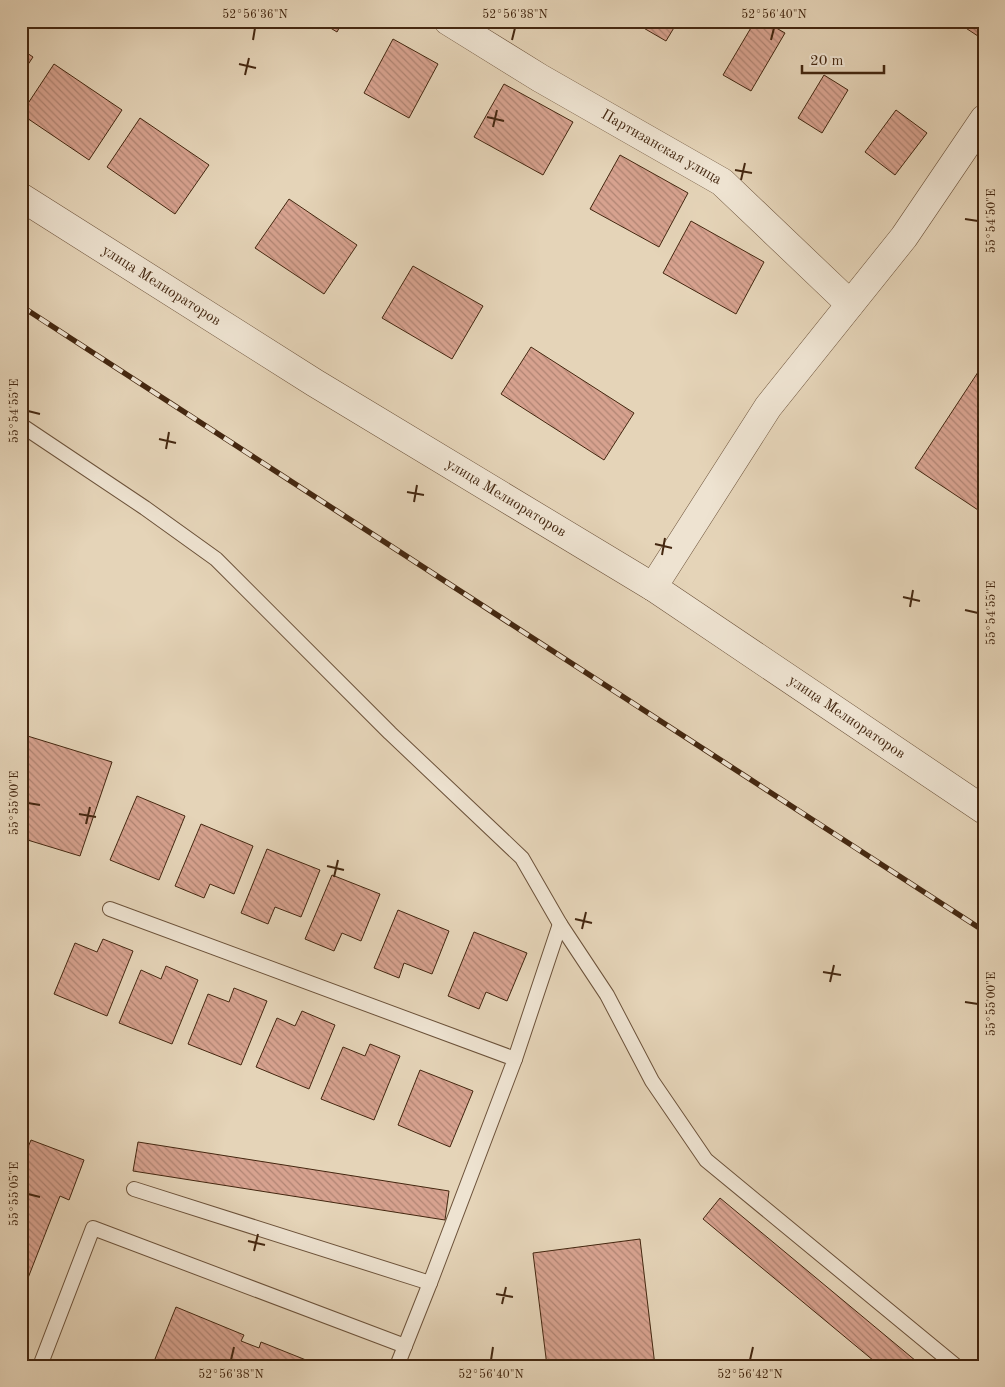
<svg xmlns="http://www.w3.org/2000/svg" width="1005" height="1387" font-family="'Old Standard TT',serif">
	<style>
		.building { fill: url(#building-back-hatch); stroke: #442710 }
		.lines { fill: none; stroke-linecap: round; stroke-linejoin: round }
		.lane-casing { stroke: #6c523a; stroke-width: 16 }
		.street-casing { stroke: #6c523a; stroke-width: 29 }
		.lane { stroke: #eee3d1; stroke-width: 14 }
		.street { stroke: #eee3d1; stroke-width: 28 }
		.rail-casing { stroke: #442710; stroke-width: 5.5 }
		.rail { stroke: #eee3d1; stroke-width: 4; stroke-dasharray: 11; stroke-linecap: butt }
		.ticks { fill: none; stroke: #442710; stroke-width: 2 }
		.labels { text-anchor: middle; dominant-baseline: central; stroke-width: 5; stroke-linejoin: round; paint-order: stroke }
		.street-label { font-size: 15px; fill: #442710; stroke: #eee3d1 }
		.neatline { fill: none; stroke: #442710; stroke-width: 2 }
		.ticks-label { font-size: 12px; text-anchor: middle; fill: #442710 }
	</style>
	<defs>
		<pattern id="building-back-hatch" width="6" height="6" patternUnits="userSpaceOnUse" patternTransform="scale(1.25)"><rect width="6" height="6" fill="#d7a28f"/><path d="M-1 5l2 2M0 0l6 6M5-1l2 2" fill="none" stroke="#b08473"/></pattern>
	</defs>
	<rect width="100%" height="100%" fill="#e5d4b8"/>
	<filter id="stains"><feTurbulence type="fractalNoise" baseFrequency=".004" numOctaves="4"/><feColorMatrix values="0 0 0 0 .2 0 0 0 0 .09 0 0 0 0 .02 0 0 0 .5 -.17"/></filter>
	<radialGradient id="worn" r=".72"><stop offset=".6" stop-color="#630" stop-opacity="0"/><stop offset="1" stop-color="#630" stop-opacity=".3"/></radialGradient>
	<g class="building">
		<polygon points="319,21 343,21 337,32"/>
		<polygon points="636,21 678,21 666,41 635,23"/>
		<polygon points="755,21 764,21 785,33 751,91 723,75"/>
		<polygon points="955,21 984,21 984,40"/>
		<polygon points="393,39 438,64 409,118 364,93"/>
		<polygon points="21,49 33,57 21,75"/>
		<polygon points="54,64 122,110 89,160 21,114"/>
		<polygon points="824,75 848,90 822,133 798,118"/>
		<polygon points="504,84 573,122 543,175 474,137"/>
		<polygon points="896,110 927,133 895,175 865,152"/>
		<polygon points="140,118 209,165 175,214 107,167"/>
		<polygon points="620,155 688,193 659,247 590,209"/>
		<polygon points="289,199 357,245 324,294 255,248"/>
		<polygon points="691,221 764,262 736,314 663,273"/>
		<polygon points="413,266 483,306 452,359 382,318"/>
		<polygon points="531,347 634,413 604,460 501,394"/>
		<polygon points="984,363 984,514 915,468"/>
		<polygon points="21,734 112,762 80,856 21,838"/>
		<polygon points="137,796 185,816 159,880 110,860"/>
		<polygon points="201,824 253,846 234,894 210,884 204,898 175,886"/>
		<polygon points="267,849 320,870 301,917 275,907 268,924 241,913"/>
		<polygon points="332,875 380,894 361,941 342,933 334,951 305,939"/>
		<polygon points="398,910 449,931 432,974 404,963 399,978 374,968"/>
		<polygon points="474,932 527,953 507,1001 486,992 479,1009 448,996"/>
		<polygon points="103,939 133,951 107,1016 54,994 75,943 97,952"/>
		<polygon points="166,966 198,980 172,1044 119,1023 141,970 161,979"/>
		<polygon points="234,988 267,1001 241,1065 188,1044 208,994 229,1002"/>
		<polygon points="302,1011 335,1025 309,1089 256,1067 277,1018 295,1026"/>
		<polygon points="370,1044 400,1056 374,1120 321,1099 343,1047 365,1056"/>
		<polygon points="420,1070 473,1091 450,1147 398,1125"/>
		<polygon points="31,1140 84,1160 69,1200 60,1196 21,1296 21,1164"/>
		<polygon points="138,1142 449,1191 445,1220 133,1171"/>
		<polygon points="720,1198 922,1366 880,1366 703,1219"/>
		<polygon points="640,1239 655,1366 547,1366 533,1253"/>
		<polygon points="176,1307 244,1335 241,1341 259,1348 261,1342 321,1366 172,1366 155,1359"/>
	</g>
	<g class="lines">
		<defs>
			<g id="lane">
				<polyline points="21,425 145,508 216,559 390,733 522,858 560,924 607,995 652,1081 706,1160 956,1366"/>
				<polyline points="110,909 515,1059 430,1283"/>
				<polyline points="515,1059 560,924"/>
				<polyline points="134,1189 430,1283 397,1366"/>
				<polyline points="40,1366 93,1228 405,1346"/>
			</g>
			<g id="street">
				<path id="s1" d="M448,21L540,78L722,182L850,304"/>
				<path id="s2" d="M21,197L315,383L653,587L984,810"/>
				<polyline points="653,587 768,407 904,237 984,119"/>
			</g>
		</defs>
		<use href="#lane" class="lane-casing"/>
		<use href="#street" class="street-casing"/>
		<use href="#lane" class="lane"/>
		<use href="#street" class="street"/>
		<defs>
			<polyline id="rail" points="21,306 984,931"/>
		</defs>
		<use href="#rail" class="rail-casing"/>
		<use href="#rail" class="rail"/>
	</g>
	<path class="ticks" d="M253,40L255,28M512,40L515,28M771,40L774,28M239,64L256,68M245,75L249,58M487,117L504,121M493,127L497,110M735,170L752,173M741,180L745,163M965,219L978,221M28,411L40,414M159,439L176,443M166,449L169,432M407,492L424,495M414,502L417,485M655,544L672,548M662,555L665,538M903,597L920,601M910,607L913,590M965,610L978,613M28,803L40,805M79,814L96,817M86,824L90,807M327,866L344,870M334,877L338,860M575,919L592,923M582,929L586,912M823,972L841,975M830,982L834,965M965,1002L978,1004M28,1194L40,1197M248,1241L265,1245M254,1251L258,1234M496,1294L513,1297M502,1304L506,1287M231,1360L234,1347M491,1360L493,1347M750,1360L753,1347"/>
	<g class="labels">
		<g class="street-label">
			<text stroke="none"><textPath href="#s1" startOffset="248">Партизанская улица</textPath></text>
			<text stroke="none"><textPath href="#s2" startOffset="166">улица Мелиораторов</textPath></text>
			<text stroke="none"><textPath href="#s2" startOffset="571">улица Мелиораторов</textPath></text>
			<text stroke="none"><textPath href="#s2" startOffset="976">улица Мелиораторов</textPath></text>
		</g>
	</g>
	<rect width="1005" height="1387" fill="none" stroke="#e5d4b8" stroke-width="55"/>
	<path d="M802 65v8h82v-8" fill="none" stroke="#442710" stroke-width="2.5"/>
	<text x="810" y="65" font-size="15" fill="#442710" stroke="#eee3d1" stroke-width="4" paint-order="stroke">20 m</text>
	<rect x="28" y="28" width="950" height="1332" class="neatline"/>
	<g class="ticks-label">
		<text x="255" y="18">52°56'36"N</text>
		<text x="515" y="18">52°56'38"N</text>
		<text x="774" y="18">52°56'40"N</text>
		<text transform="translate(991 221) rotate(-90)" y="4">55°54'50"E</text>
		<text transform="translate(14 411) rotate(-90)" y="4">55°54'55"E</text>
		<text transform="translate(991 613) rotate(-90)" y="4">55°54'55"E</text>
		<text transform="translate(14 803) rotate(-90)" y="4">55°55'00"E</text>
		<text transform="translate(991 1004) rotate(-90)" y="4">55°55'00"E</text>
		<text transform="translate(14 1194) rotate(-90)" y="4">55°55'05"E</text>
		<text x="231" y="1378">52°56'38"N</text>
		<text x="491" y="1378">52°56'40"N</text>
		<text x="750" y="1378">52°56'42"N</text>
	</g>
	<rect width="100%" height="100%" filter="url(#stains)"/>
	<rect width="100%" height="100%" fill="url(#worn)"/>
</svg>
